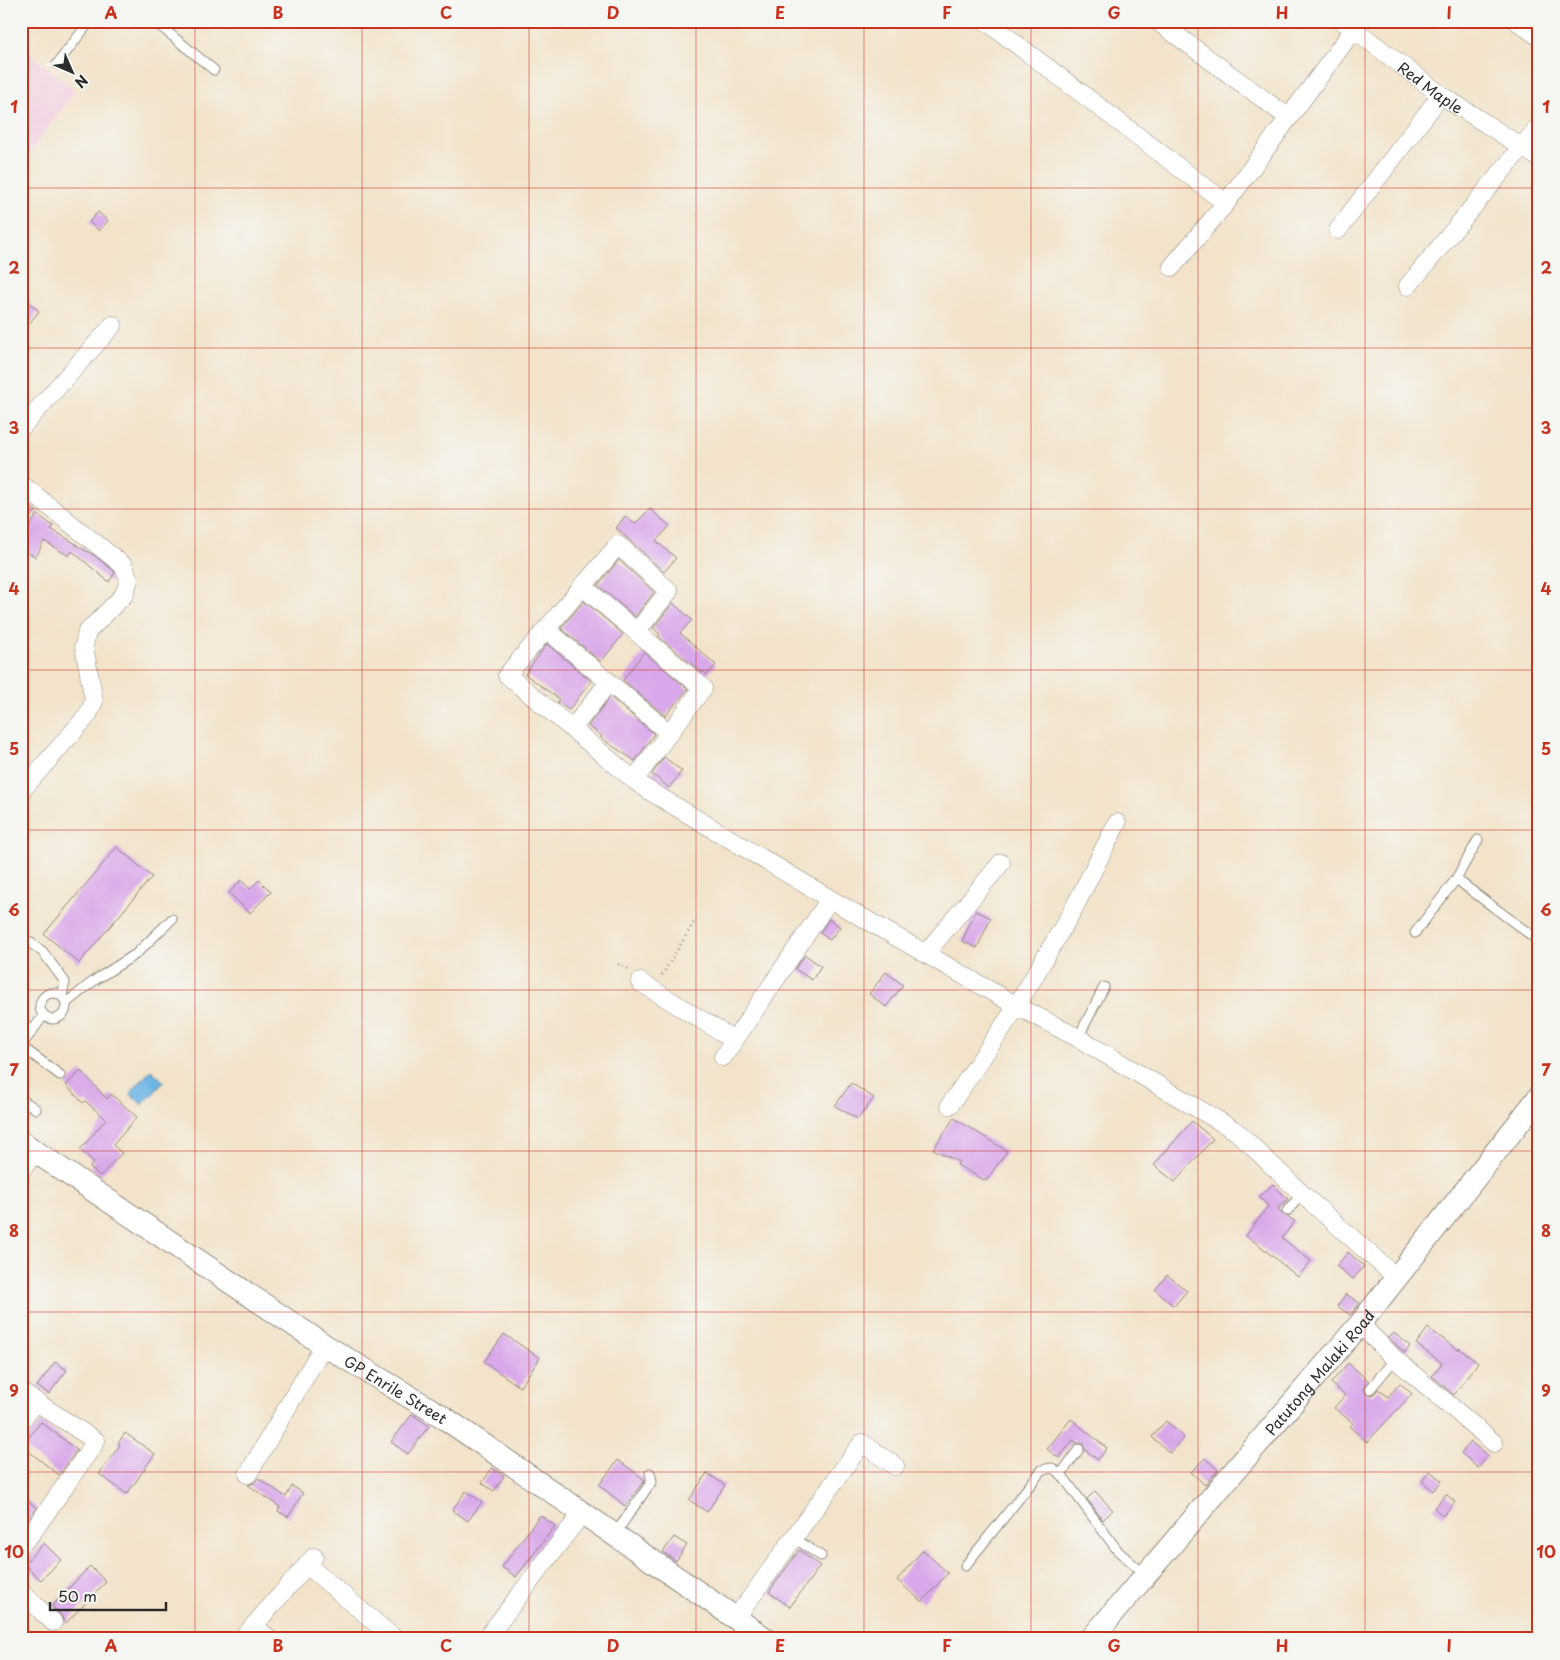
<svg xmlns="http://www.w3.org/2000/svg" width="1560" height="1660" font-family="'Playpen Sans',sans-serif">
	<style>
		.built { fill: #f2cfe0 }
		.water { fill: #6cb5e4; stroke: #4c7088 }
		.building { fill: #d9a8ea }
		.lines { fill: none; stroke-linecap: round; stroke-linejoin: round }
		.service-casing { stroke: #8e877a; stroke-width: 11 }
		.minor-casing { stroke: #8e877a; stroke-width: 19 }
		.tertiary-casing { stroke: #8e877a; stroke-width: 24 }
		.path { stroke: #8e877a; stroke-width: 2.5; stroke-dasharray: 1 4; stroke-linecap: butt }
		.service { stroke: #fff; stroke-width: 9 }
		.minor { stroke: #fff; stroke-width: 18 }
		.tertiary { stroke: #fff; stroke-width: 22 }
		.grid { fill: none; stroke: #c8321e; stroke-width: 1; stroke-opacity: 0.55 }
		.labels { text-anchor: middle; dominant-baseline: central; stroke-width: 5; stroke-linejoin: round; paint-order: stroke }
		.street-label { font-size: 15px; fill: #2b2b2b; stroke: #f6f6f2 }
		.neatline { fill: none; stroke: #c8321e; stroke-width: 2 }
		.grid-label { font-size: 16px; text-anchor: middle; font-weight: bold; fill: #c8321e }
	</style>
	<rect width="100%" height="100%" fill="#f6f6f2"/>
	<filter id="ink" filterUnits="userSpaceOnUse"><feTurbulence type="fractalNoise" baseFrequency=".02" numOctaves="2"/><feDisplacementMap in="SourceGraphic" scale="10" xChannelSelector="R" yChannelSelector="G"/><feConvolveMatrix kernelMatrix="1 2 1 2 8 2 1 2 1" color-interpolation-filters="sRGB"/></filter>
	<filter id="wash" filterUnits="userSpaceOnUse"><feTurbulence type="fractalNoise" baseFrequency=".0096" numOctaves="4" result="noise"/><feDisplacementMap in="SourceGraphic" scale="20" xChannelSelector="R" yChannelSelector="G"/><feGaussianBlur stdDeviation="1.12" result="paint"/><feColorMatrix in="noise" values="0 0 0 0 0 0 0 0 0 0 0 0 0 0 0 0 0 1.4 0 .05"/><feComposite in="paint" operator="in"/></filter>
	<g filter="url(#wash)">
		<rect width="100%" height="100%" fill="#f2e3ca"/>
		<polygon class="built" points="21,46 75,91 23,161 21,159"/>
		<polygon class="water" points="151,1070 164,1082 142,1105 130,1093"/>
		<g id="blocks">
			<g class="building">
				<polygon points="98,212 108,221 99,231 89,222"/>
				<polygon points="21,297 39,311 21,334"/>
				<polygon points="21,499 36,511 21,527"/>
				<polygon points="650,509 670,526 656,541 676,558 664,572 616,528 625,516 635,524"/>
				<polygon points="37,514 53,526 51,529 76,544 76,545 95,556 115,572 109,582 72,551 69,556 44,541 36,557 21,549 21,542"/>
				<polygon points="619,560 654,592 635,617 598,585"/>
				<polygon points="584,601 623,634 601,662 561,628"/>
				<polygon points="673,603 692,620 680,633 716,665 707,675 703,671 702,673 658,636 660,634 653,628"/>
				<polygon points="547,644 591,681 569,710 557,702 559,699 525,674"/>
				<polygon points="644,652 688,689 665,716 623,680"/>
				<polygon points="610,697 654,734 635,761 601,738 602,736 588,726"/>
				<polygon points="664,757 682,771 669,788 652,774"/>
				<polygon points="117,847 152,877 79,963 44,934"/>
				<polygon points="241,880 250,889 259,880 271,892 250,913 229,893"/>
				<polygon points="976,911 991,918 977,948 962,941"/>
				<polygon points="829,919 840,927 830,940 820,933"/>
				<polygon points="805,955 821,966 812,980 795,969"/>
				<polygon points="886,972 903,985 886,1007 869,994"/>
				<polygon points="81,1071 107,1099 111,1094 137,1117 113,1145 122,1153 100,1176 90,1167 94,1162 80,1150 106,1119 85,1101 83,1103 66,1085"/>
				<polygon points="851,1083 874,1098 858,1119 835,1106"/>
				<polygon points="954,1118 1007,1151 986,1181 957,1165 959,1162 933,1149"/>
				<polygon points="1192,1121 1213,1139 1175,1182 1154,1165"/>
				<polygon points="1273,1184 1288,1199 1278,1208 1281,1213 1295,1221 1282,1238 1311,1261 1298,1277 1259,1245 1246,1236 1268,1206 1259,1197"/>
				<polygon points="1348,1252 1364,1266 1353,1279 1336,1266"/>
				<polygon points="1167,1275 1187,1291 1174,1306 1155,1290"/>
				<polygon points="1346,1294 1360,1303 1350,1315 1337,1306"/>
				<polygon points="1428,1328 1458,1350 1459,1348 1478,1363 1454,1395 1432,1376 1442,1363 1416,1344"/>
				<polygon points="1394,1333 1410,1346 1405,1353 1389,1338"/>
				<polygon points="504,1334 540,1358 520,1387 484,1362"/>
				<polygon points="55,1362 67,1370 49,1394 37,1386"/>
				<polygon points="1348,1363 1369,1381 1364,1387 1366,1394 1373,1395 1378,1389 1388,1397 1400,1383 1412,1394 1367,1442 1350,1427 1353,1423 1334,1408 1345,1395 1331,1383"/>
				<polygon points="412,1414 429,1426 408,1454 391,1442"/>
				<polygon points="1071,1419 1107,1448 1098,1460 1085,1450 1083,1444 1077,1443 1073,1440 1059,1458 1047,1449"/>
				<polygon points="1166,1421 1184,1437 1170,1453 1152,1437"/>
				<polygon points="41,1422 77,1450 59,1475 22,1446"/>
				<polygon points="125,1433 155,1454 127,1494 99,1474 120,1445 118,1443"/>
				<polygon points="1471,1442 1488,1456 1478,1468 1461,1453"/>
				<polygon points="1205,1458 1218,1470 1205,1485 1191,1472"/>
				<polygon points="618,1460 645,1480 625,1506 599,1485"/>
				<polygon points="492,1468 504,1476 494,1491 482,1483"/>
				<polygon points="1430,1471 1442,1481 1433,1491 1422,1481"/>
				<polygon points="707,1473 725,1485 707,1512 689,1500"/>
				<polygon points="258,1478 286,1497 292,1486 303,1493 288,1517 278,1511 280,1507 248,1485 254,1483"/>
				<polygon points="466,1491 482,1502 468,1521 452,1510"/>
				<polygon points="1095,1491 1113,1510 1103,1520 1087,1499"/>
				<polygon points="1446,1494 1455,1502 1443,1516 1434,1508"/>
				<polygon points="27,1500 37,1508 29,1519 21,1512 21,1507"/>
				<polygon points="540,1515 555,1526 516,1577 502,1567"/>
				<polygon points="674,1537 687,1545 676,1561 663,1552"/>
				<polygon points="44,1543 61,1560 41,1580 24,1564"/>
				<polygon points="799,1550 820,1566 790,1607 769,1592"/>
				<polygon points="923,1550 948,1573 922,1602 897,1580"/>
				<polygon points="90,1566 106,1582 65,1624 61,1615 52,1606"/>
			</g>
		</g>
	</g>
	<g filter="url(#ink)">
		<use href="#blocks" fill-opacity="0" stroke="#8e877a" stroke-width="1"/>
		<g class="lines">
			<defs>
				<g id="service">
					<polyline points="154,21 214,70"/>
					<polyline points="57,64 90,21"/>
					<polyline points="1456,879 1539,941"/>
					<polyline points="1415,933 1456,879 1478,840"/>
					<polyline points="21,949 28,941 43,952 65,982 62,996"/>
					<circle cx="53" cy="1006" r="13"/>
					<polyline points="66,1003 95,980 136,954 172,919"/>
					<polyline points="21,1021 32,1032"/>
					<polyline points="1078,1038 1104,987"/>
					<polyline points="21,1046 60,1075"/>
					<polyline points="21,1046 44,1015"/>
					<polyline points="21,1099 36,1109"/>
					<polyline points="1287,1211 1302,1194"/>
					<polyline points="1370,1389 1395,1359"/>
					<polyline points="1061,1474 1079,1449"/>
					<polyline points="615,1534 652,1481 650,1473"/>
					<polyline points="794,1538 821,1556"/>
					<polyline points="965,1566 1042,1470 1052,1468 1061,1474 1118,1551 1145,1575"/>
					<polyline points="733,1639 743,1623"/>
				</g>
				<g id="minor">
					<polyline points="986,21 1226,203"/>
					<polyline points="1157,21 1289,118"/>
					<path id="s1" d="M1343,21L1441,95L1539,158"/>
					<polyline points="1517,21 1539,37"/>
					<polyline points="1338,230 1441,95"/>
					<polyline points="1172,267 1226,203 1354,29"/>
					<polyline points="1408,286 1539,126"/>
					<polyline points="21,428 113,325"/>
					<polyline points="21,484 124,566 129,580 124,595 87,632 84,646 94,701 88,715 21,791"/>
					<polyline points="582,586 703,688 634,780 648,790 830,899 1017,1006 1078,1038 1236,1131 1302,1194 1396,1277"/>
					<polyline points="546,629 669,733"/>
					<polyline points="572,729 609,682"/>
					<polyline points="634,780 507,675 618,545 669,591 637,631"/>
					<polyline points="926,953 1001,863"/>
					<polyline points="640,982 734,1040"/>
					<polyline points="723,1057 830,899"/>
					<polyline points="950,1105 1017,1006 1074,908 1117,823"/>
					<polyline points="21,1171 35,1151"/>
					<polyline points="1360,1324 1395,1359 1494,1443"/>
					<polyline points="21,1392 96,1441 32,1533 21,1545"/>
					<polyline points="21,1421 35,1401"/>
					<polyline points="248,1474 324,1345"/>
					<polyline points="307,1565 395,1639"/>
					<polyline points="21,1592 53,1622"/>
					<polyline points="736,1618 862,1443 895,1466"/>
					<polyline points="254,1626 269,1639"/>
					<polyline points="242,1639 314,1557"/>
					<polyline points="486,1639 583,1512"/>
				</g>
				<g id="tertiary">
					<path id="s2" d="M21,1142L324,1345L443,1417L766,1639"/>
					<path id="s3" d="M1091,1639L1360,1324L1539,1097"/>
				</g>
			</defs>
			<use href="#service" class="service-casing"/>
			<use href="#minor" class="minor-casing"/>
			<use href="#tertiary" class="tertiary-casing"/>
			<g class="path">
				<polyline points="618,964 630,970"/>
				<polyline points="662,975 696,919"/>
			</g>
			<use href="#service" class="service"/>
			<use href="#minor" class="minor"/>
			<use href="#tertiary" class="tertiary"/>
		</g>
	</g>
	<path class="grid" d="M195,21V1639M362,21V1639M529,21V1639M696,21V1639M864,21V1639M1031,21V1639M1198,21V1639M1365,21V1639M21,188H1539M21,348H1539M21,509H1539M21,670H1539M21,830H1539M21,990H1539M21,1151H1539M21,1312H1539M21,1472H1539"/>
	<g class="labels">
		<g class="street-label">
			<text stroke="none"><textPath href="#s1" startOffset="110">Red Maple</textPath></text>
			<text stroke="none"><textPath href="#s3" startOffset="351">Patutong Malaki Road</textPath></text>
			<text stroke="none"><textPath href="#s2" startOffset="449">GP Enrile Street</textPath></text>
		</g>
	</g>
	<rect width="1560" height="1660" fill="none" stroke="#f6f6f2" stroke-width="55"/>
	<g transform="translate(72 72) rotate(135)" stroke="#f6f6f2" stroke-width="4" paint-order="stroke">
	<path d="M0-4L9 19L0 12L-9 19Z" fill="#2b2b2b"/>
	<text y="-8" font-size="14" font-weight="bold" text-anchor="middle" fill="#2b2b2b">N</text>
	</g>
	<path d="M50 1602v8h116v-8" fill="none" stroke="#2b2b2b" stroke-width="2.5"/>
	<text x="58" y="1602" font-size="15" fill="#2b2b2b" stroke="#f6f6f2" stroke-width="4" paint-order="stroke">50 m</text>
	<rect x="28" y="28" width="1504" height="1604" class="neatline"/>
	<g class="grid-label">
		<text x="111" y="19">A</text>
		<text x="278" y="19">B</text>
		<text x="446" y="19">C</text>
		<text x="613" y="19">D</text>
		<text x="780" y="19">E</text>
		<text x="947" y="19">F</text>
		<text x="1114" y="19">G</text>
		<text x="1282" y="19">H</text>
		<text x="1449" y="19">I</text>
		<text x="14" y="113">1</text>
		<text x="1546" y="113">1</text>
		<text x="14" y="274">2</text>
		<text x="1546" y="274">2</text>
		<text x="14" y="434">3</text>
		<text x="1546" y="434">3</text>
		<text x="14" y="595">4</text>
		<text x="1546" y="595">4</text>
		<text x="14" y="755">5</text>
		<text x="1546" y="755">5</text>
		<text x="14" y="916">6</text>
		<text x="1546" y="916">6</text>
		<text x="14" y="1076">7</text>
		<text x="1546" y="1076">7</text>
		<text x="14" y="1237">8</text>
		<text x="1546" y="1237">8</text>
		<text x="14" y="1397">9</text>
		<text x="1546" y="1397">9</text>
		<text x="14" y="1558">10</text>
		<text x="1546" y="1558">10</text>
		<text x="111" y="1652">A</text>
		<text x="278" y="1652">B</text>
		<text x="446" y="1652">C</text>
		<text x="613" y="1652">D</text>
		<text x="780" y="1652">E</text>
		<text x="947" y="1652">F</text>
		<text x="1114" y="1652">G</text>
		<text x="1282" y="1652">H</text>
		<text x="1449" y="1652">I</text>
	</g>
</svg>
